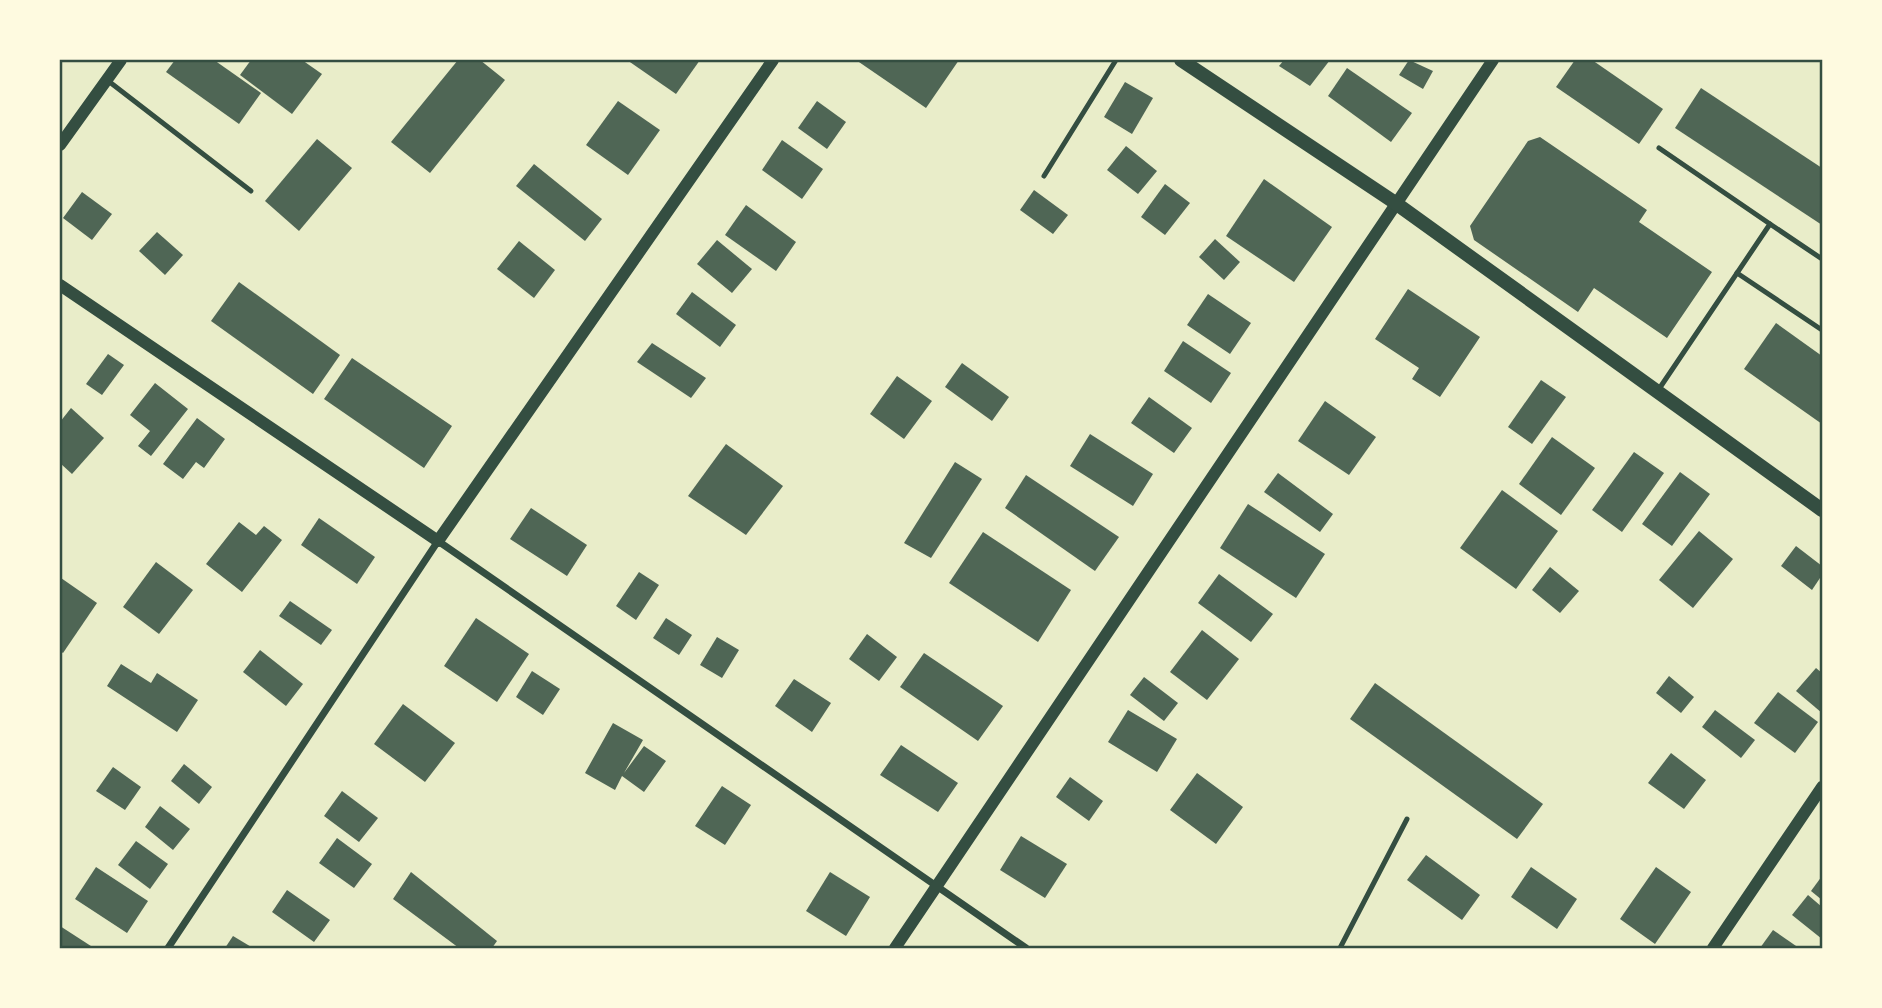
<svg xmlns="http://www.w3.org/2000/svg" width="1882" height="1008" font-family="'Work Sans',sans-serif">
	<style>
		.building { fill: #4f6655 }
		.lines { fill: none; stroke-linecap: round; stroke-linejoin: round }
		.service { stroke: #344e41; stroke-width: 5 }
		.minor { stroke: #344e41; stroke-width: 7 }
		.tertiary { stroke: #344e41; stroke-width: 12 }
		.secondary { stroke: #344e41; stroke-width: 14 }
		.neatline { fill: none; stroke: #344e41; stroke-width: 2.5 }
	</style>
	<rect width="100%" height="100%" fill="#e9edc9"/>
	<g class="building">
		<polygon points="175,60 214,60 261,93 239,124 166,72"/>
		<polygon points="251,60 302,60 322,74 292,114 240,75"/>
		<polygon points="458,60 480,60 505,80 430,173 391,142"/>
		<polygon points="627,60 700,60 676,94"/>
		<polygon points="856,60 959,60 926,108"/>
		<polygon points="1284,60 1330,60 1310,86 1279,66"/>
		<polygon points="1409,60 1433,71 1423,89 1399,75"/>
		<polygon points="1575,60 1592,60 1663,109 1639,144 1556,87"/>
		<polygon points="1347,68 1412,113 1391,142 1328,96"/>
		<polygon points="1125,82 1153,98 1132,134 1104,117"/>
		<polygon points="1701,88 1822,168 1822,225 1675,128"/>
		<polygon points="618,101 660,130 628,175 586,145"/>
		<polygon points="817,101 846,122 827,149 798,128"/>
		<polygon points="1540,137 1647,210 1639,222 1712,272 1667,338 1594,288 1578,312 1474,240 1470,226 1528,141"/>
		<polygon points="317,139 352,168 299,231 265,201"/>
		<polygon points="782,140 823,169 802,199 762,170"/>
		<polygon points="1126,146 1157,171 1138,194 1107,170"/>
		<polygon points="534,164 602,219 585,241 516,186"/>
		<polygon points="1264,179 1332,227 1294,282 1226,236"/>
		<polygon points="1165,184 1190,203 1165,235 1141,217"/>
		<polygon points="1034,190 1068,215 1053,234 1020,210"/>
		<polygon points="82,192 112,214 92,240 63,218"/>
		<polygon points="746,205 796,242 776,271 725,235"/>
		<polygon points="157,232 183,255 165,275 139,251"/>
		<polygon points="1215,239 1240,262 1224,280 1199,257"/>
		<polygon points="717,240 752,269 732,293 697,264"/>
		<polygon points="519,241 555,270 534,298 497,269"/>
		<polygon points="239,282 340,355 313,394 211,321"/>
		<polygon points="1408,289 1480,337 1440,397 1412,379 1419,368 1375,339"/>
		<polygon points="692,292 736,325 720,347 676,314"/>
		<polygon points="1208,294 1251,323 1230,354 1187,325"/>
		<polygon points="1776,323 1822,356 1822,424 1744,369"/>
		<polygon points="1183,341 1231,373 1211,403 1164,371"/>
		<polygon points="652,343 706,378 691,398 637,362"/>
		<polygon points="108,354 124,365 102,395 86,384"/>
		<polygon points="352,358 452,426 424,468 324,399"/>
		<polygon points="962,363 1009,397 992,421 945,387"/>
		<polygon points="897,376 932,401 904,439 870,414"/>
		<polygon points="1541,380 1566,397 1532,444 1508,427"/>
		<polygon points="155,383 188,409 151,456 138,446 150,431 130,415"/>
		<polygon points="1149,397 1192,428 1174,453 1131,423"/>
		<polygon points="1325,401 1376,437 1349,475 1298,441"/>
		<polygon points="71,408 104,438 72,474 60,463 60,422"/>
		<polygon points="197,418 225,439 204,468 196,462 183,479 163,464"/>
		<polygon points="1090,434 1153,474 1133,506 1070,466"/>
		<polygon points="1552,437 1595,468 1561,515 1519,484"/>
		<polygon points="726,444 783,486 746,535 688,496"/>
		<polygon points="1634,452 1664,473 1622,532 1592,510"/>
		<polygon points="955,462 982,479 931,558 904,543"/>
		<polygon points="1680,472 1710,494 1672,546 1642,524"/>
		<polygon points="1278,473 1333,514 1320,532 1264,492"/>
		<polygon points="1026,475 1119,537 1095,571 1005,508"/>
		<polygon points="1502,490 1558,531 1516,589 1460,548"/>
		<polygon points="1248,504 1325,554 1296,598 1220,548"/>
		<polygon points="531,508 587,545 567,576 510,539"/>
		<polygon points="319,518 375,557 357,584 301,545"/>
		<polygon points="239,522 256,535 264,526 282,540 242,592 206,564"/>
		<polygon points="1699,531 1733,559 1693,608 1659,580"/>
		<polygon points="983,532 1071,590 1038,642 949,583"/>
		<polygon points="1796,546 1822,566 1822,575 1812,590 1781,566"/>
		<polygon points="156,562 193,590 159,634 123,607"/>
		<polygon points="1550,567 1579,591 1560,613 1532,590"/>
		<polygon points="639,572 659,585 636,620 616,606"/>
		<polygon points="1219,574 1273,614 1251,642 1198,603"/>
		<polygon points="61,578 97,603 63,653 60,651"/>
		<polygon points="290,601 332,630 321,645 279,616"/>
		<polygon points="476,618 529,654 497,702 444,666"/>
		<polygon points="666,618 692,635 679,655 653,638"/>
		<polygon points="1202,630 1239,659 1207,700 1170,672"/>
		<polygon points="867,634 897,657 879,681 849,659"/>
		<polygon points="717,637 739,650 722,678 700,665"/>
		<polygon points="260,650 303,684 286,706 243,672"/>
		<polygon points="924,653 1003,706 978,741 900,687"/>
		<polygon points="121,664 151,683 157,673 198,700 177,732 107,686"/>
		<polygon points="1816,668 1822,673 1822,713 1796,691"/>
		<polygon points="532,671 560,689 543,715 516,697"/>
		<polygon points="1669,676 1694,697 1681,713 1656,693"/>
		<polygon points="1144,677 1178,703 1164,721 1130,695"/>
		<polygon points="794,679 831,703 812,732 775,706"/>
		<polygon points="1375,683 1543,804 1517,839 1350,719"/>
		<polygon points="1778,692 1818,722 1795,753 1754,723"/>
		<polygon points="403,704 455,743 425,782 374,744"/>
		<polygon points="1128,710 1177,739 1157,772 1108,742"/>
		<polygon points="1715,710 1755,740 1741,758 1702,727"/>
		<polygon points="613,723 643,740 624,773 644,746 666,761 644,792 622,776 615,790 585,773"/>
		<polygon points="901,745 958,783 938,812 880,775"/>
		<polygon points="1671,753 1706,780 1684,809 1648,783"/>
		<polygon points="184,764 212,787 199,804 171,781"/>
		<polygon points="113,767 141,787 125,810 96,791"/>
		<polygon points="1197,773 1243,807 1216,844 1170,810"/>
		<polygon points="1070,777 1103,801 1089,821 1056,797"/>
		<polygon points="722,786 751,805 725,845 695,826"/>
		<polygon points="342,791 378,818 359,842 324,816"/>
		<polygon points="160,806 190,829 173,850 145,827"/>
		<polygon points="1021,836 1067,864 1045,898 1000,870"/>
		<polygon points="337,838 372,864 354,888 319,863"/>
		<polygon points="136,841 168,864 150,889 118,865"/>
		<polygon points="1426,855 1480,895 1462,920 1407,880"/>
		<polygon points="96,867 148,901 127,933 75,899"/>
		<polygon points="1531,867 1577,899 1557,929 1511,897"/>
		<polygon points="1656,867 1691,892 1655,944 1620,919"/>
		<polygon points="411,872 497,941 492,948 459,948 393,899"/>
		<polygon points="830,872 870,897 846,936 806,911"/>
		<polygon points="1822,876 1822,900 1811,891"/>
		<polygon points="287,890 330,920 314,942 272,912"/>
		<polygon points="1808,895 1822,907 1822,939 1792,915"/>
		<polygon points="60,926 94,948 60,948"/>
		<polygon points="1773,930 1799,948 1760,948"/>
		<polygon points="233,936 253,948 225,948"/>
	</g>
	<g class="lines">
		<g class="service">
			<polyline points="107,80 251,191"/>
			<polyline points="1659,148 1770,224 1659,389"/>
			<polyline points="1044,176 1116,60"/>
			<polyline points="1770,224 1822,259"/>
			<polyline points="1737,273 1822,330"/>
			<polyline points="1340,948 1407,819"/>
		</g>
		<polyline class="minor" points="168,948 438,541 1026,948"/>
		<g class="tertiary">
			<polyline points="60,145 121,60"/>
			<polyline points="60,285 438,541 773,60"/>
			<polyline points="895,948 1493,60"/>
			<polyline points="1713,948 1822,787"/>
		</g>
		<polyline class="secondary" points="1181,60 1394,202 1822,510"/>
	</g>
	<rect width="1882" height="1008" fill="none" stroke="#fefae0" stroke-width="122"/>
	<rect x="61" y="61" width="1760" height="886" class="neatline"/>
</svg>
